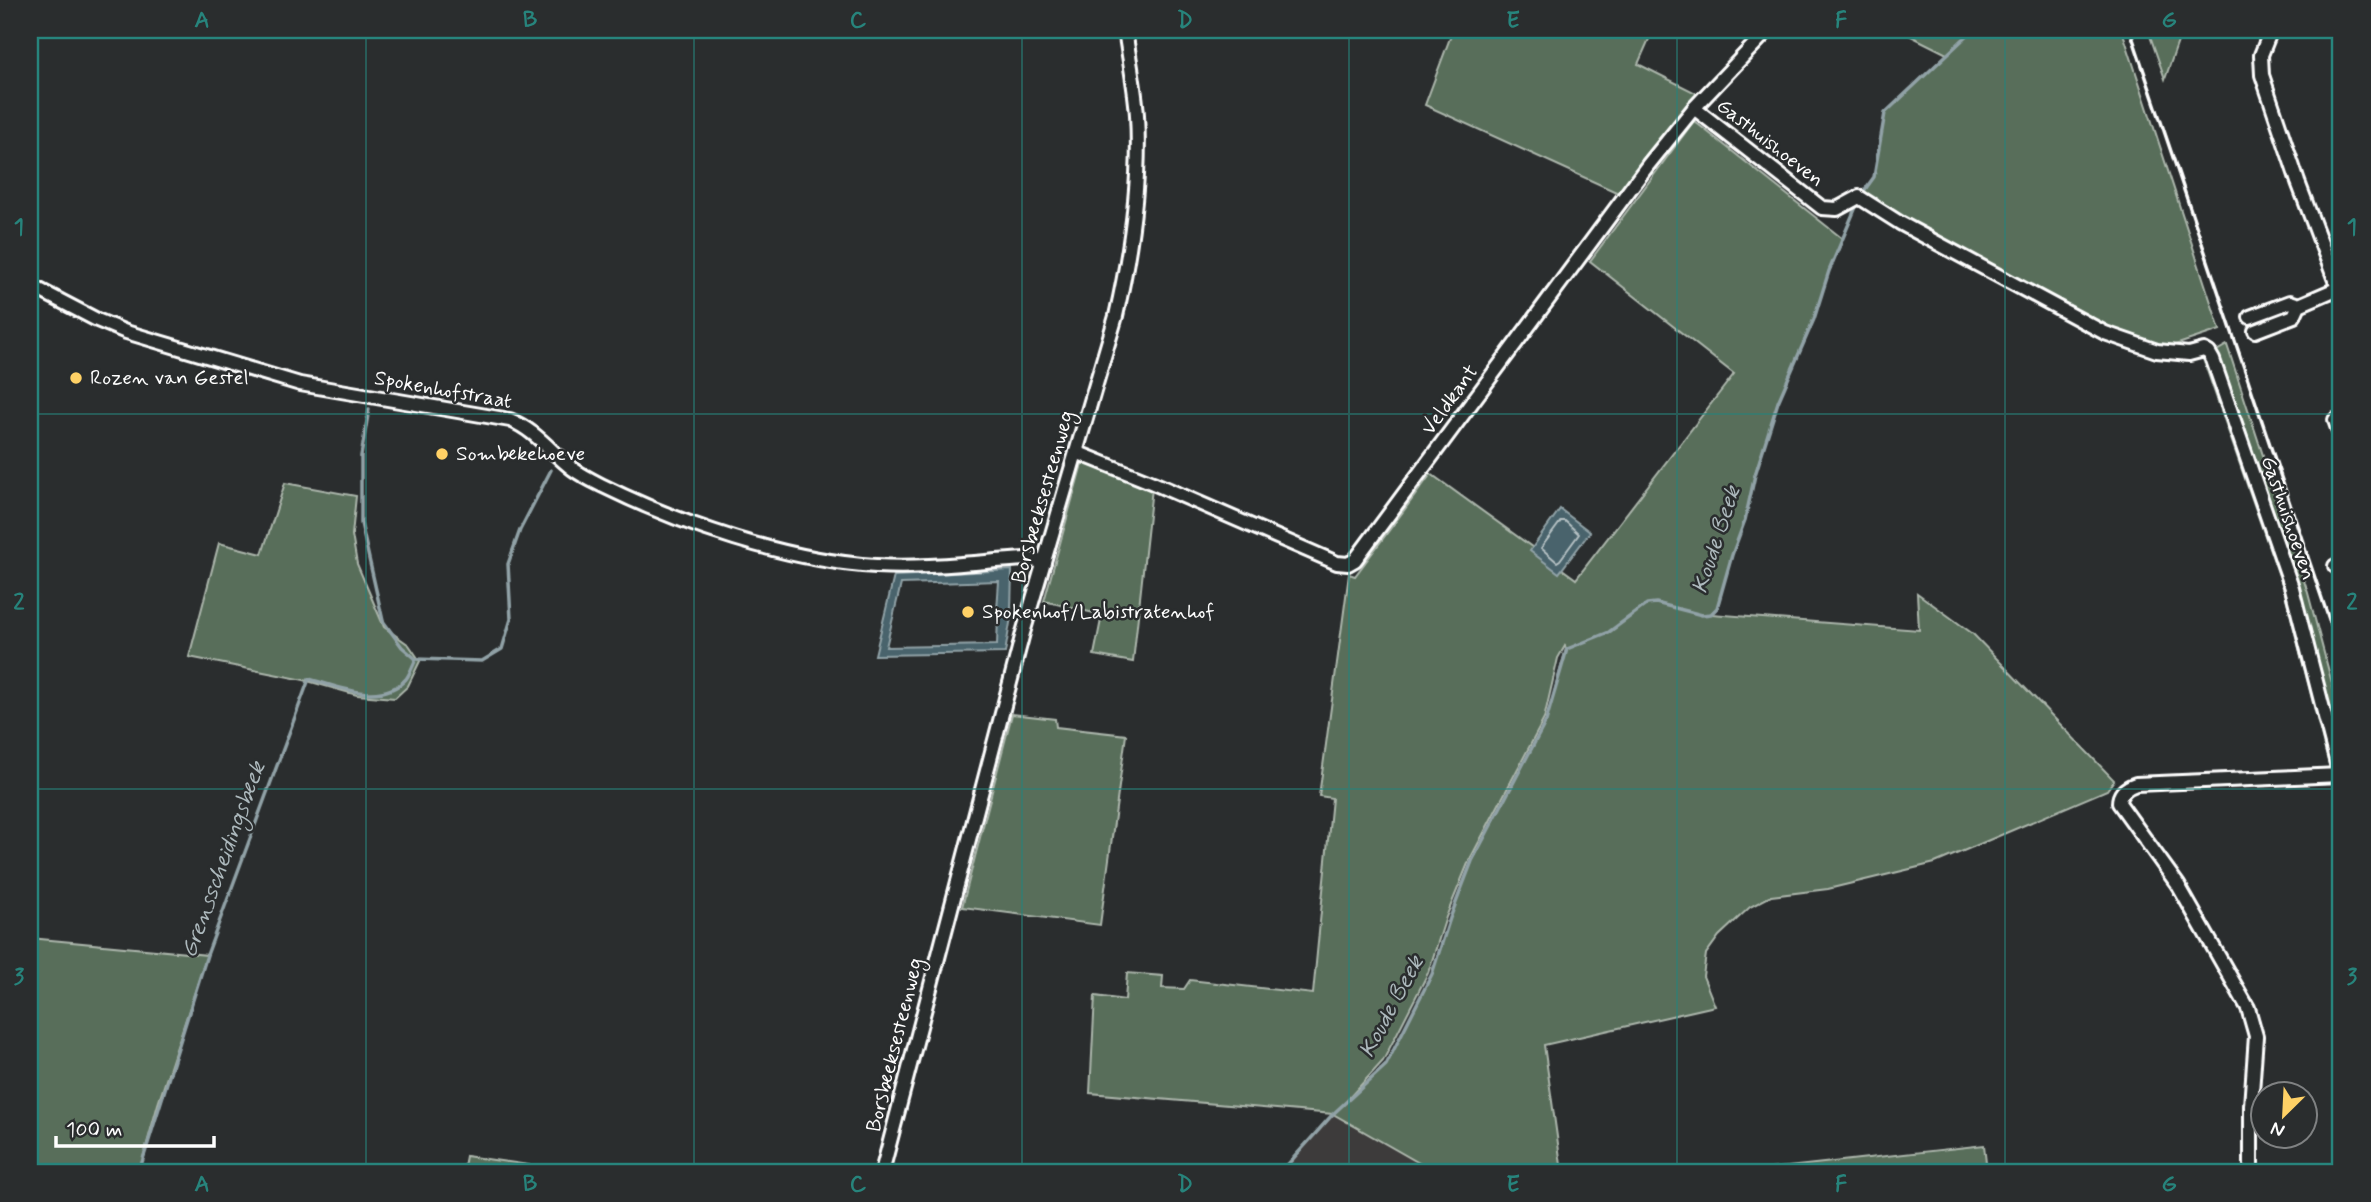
<svg xmlns="http://www.w3.org/2000/svg" width="2371" height="1202" font-family="Mynerve,sans-serif">
	<style>
		.built { fill: #3d3a3a }
		.green { fill: #586e5a; stroke: #acb6ac; stroke-width: 2; fill-rule: evenodd }
		.water { fill: #48646c; stroke: #91a2a7; stroke-width: 2 }
		.lines { fill: none; stroke-linecap: round; stroke-linejoin: round }
		.shore { stroke: #b6c1c4; stroke-width: 2 }
		.stream { stroke: #91a2a7; stroke-width: 3.5 }
		.minor-casing { stroke: #fff; stroke-width: 18 }
		.minor { stroke: #2a2d2e; stroke-width: 12 }
		.rail { stroke: #fff; stroke-width: 3.5 }
		.grid { fill: none; stroke: #27847c; stroke-width: 2; stroke-opacity: 0.55 }
		.poi-dot { fill: #ffd166; stroke: #2a2d2e; stroke-width: 2.5 }
		.labels { text-anchor: middle; dominant-baseline: central; stroke-width: 5; stroke-linejoin: round; paint-order: stroke }
		.street-label { font-size: 21px; fill: #fff; stroke: #2a2d2e }
		.poi-label { font-size: 21px; fill: #fff; stroke: #2a2d2e; text-anchor: start }
		.water-label { font-size: 23px; font-style: italic; fill: #adb9bd; stroke: #2a2d2e }
		.neatline { fill: none; stroke: #27847c; stroke-width: 2.5 }
		.grid-label { font-size: 23px; text-anchor: middle; font-weight: bold; fill: #27847c }
	</style>
	<rect width="100%" height="100%" fill="#2a2d2e"/>
	<filter id="ink" filterUnits="userSpaceOnUse"><feTurbulence type="fractalNoise" baseFrequency=".0143" numOctaves="2"/><feDisplacementMap in="SourceGraphic" scale="14" xChannelSelector="R" yChannelSelector="G"/><feConvolveMatrix kernelMatrix="1 2 1 2 8 2 1 2 1" color-interpolation-filters="sRGB"/></filter>
	<g filter="url(#ink)">
		<polygon class="built" points="1333,1114 1435,1172 1281,1172"/>
		<g class="green">
			<polygon points="1453,30 1653,30 1638,64 1704,97 1625,196 1425,105"/>
			<polygon points="1899,30 2122,30 2220,330 2157,351 2136,345 1860,197 1874,177 1885,113 1947,54"/>
			<polygon points="2148,30 2182,30 2165,79"/>
			<path d="M1694,121L1843,239L1829,271L1814,319L1778,402L1755,474L1745,520L1732,555L1717,608L1711,614L1919,630L1917,593L1973,634L2114,780L2107,790L1935,863L1828,889L1771,896L1750,907L1719,936L1706,954L1703,976L1715,1006L1544,1045L1562,1172H1435L1333,1114L1090,1093L1095,996L1125,1000L1127,973L1163,976L1162,988L1184,989L1190,980L1313,994L1332,798L1319,796L1349,574L1355,576L1431,474L1576,579L1734,374L1590,261ZM1565,646L1566,649L1546,721L1472,861L1450,918L1432,974L1386,1065L1348,1099L1383,1061L1428,973L1446,917L1469,861L1544,719L1558,658Z"/>
			<polygon points="2227,345 2308,593 2341,717 2341,794 2332,777 2284,590 2203,359"/>
			<polygon points="1089,462 1152,488 1133,662 1094,655 1102,615 1044,601 1082,464"/>
			<polygon points="285,483 356,496 352,535 357,564 384,627 409,645 420,661 408,686 395,698 357,695 304,680 189,657 219,543 262,554"/>
			<polygon points="1012,714 1055,719 1056,727 1126,735 1100,925 962,907"/>
			<polygon points="30,938 207,955 158,1104 139,1172 30,1172"/>
			<polygon points="1984,1145 1987,1172 1744,1172"/>
			<polygon points="466,1156 529,1165 527,1172 463,1172"/>
		</g>
		<g class="water">
			<polygon points="1560,509 1590,532 1559,573 1530,551"/>
			<polygon points="1012,570 1011,611 997,610 999,581 901,584 886,647 997,645 998,616 1011,617 1005,653 875,655 894,576"/>
		</g>
		<g class="lines">
			<polygon class="shore" points="1561,521 1565,521 1579,534 1560,560 1557,562 1541,548"/>
			<g class="stream">
				<polyline points="1861,195 1874,177 1885,113 1973,30"/>
				<polyline points="369,409 361,456 361,523 383,621 402,647 416,659"/>
				<polyline points="416,659 482,661 502,649 511,619 508,564 520,530 551,470"/>
				<path d="M139,1172L207,955L309,679C339,687 381,706 406,679C410,674 413,665 416,659"/>
				<polyline points="1281,1172 1333,1114 1386,1065 1432,974 1450,918 1472,861 1546,721 1567,649 1609,632 1647,604 1656,603 1702,615 1711,614 1717,608 1732,555 1745,520 1755,475 1778,402 1814,319 1829,271 1858,202"/>
			</g>
			<defs>
				<g id="minor">
					<polyline points="2271,30 2261,55 2262,75 2298,182 2341,296"/>
					<path d="M1694,108L1822,208L1837,209L1859,197L1900,223L2105,333L2157,351L2189,354L2204,350L2209,353L2213,360L2292,588L2340,775L2136,784C2127,787 2119,792 2119,803L2178,885L2248,1008L2256,1036L2251,1106V1172"/>
					<path d="M30,285L97,320L126,332L300,384L510,420C535,430 552,453 573,469C581,475 591,480 601,485C680,524 787,561 876,566C925,569 976,562 1025,559L1044,562"/>
					<polyline points="2250,317 2290,302 2299,305"/>
					<polyline points="2255,331 2294,316 2299,305 2341,287"/>
					<polyline points="2341,418 2335,420 2341,437"/>
					<polyline points="1076,452 1153,483 1337,563 1348,564 1355,560 1648,165 1694,108 1768,30"/>
					<polyline points="2335,566 2341,564"/>
					<path d="M882,1172L1023,633L1116,316C1131,250 1141,182 1137,115C1135,86 1129,58 1125,30"/>
				</g>
			</defs>
			<use href="#minor" class="minor-casing"/>
			<use href="#minor" class="minor"/>
			<g class="rail">
				<polyline points="2130,30 2341,655"/>
				<polyline points="2335,648 2341,673"/>
			</g>
		</g>
	</g>
	<path class="grid" d="M366,30V1172M694,30V1172M1022,30V1172M1349,30V1172M1677,30V1172M2005,30V1172M30,414H2341M30,789H2341"/>
	<g class="poi-dot">
		<circle cx="76" cy="378" r="7"/>
		<circle cx="442" cy="454" r="7"/>
		<circle cx="968" cy="612" r="7"/>
	</g>
	<g class="labels">
		<g class="street-label">
			<text transform="translate(1770 143) rotate(38)">Gasthuishoeven</text>
			<text transform="translate(443 390) rotate(10)">Spokenhofstraat</text>
			<text transform="translate(1450 400) rotate(-54)">Veldkant</text>
			<text transform="translate(1043 497) rotate(-74)">Borsbeeksesteenweg</text>
			<text transform="translate(2288 518) rotate(71)">Gasthuishoeven</text>
			<text transform="translate(895 1045) rotate(-76)">Borsbeeksesteenweg</text>
		</g>
		<g class="poi-label">
			<text x="90" y="378">Rozen van Gestel</text>
			<text x="456" y="454">Sombekehoeve</text>
			<text x="982" y="612">Spokenhof/Labistratenhof</text>
		</g>
		<g class="water-label">
			<text transform="translate(1717 540) rotate(-72)">Koude Beek</text>
			<text transform="translate(224 860) rotate(-70)">Grensscheidingsbeek</text>
			<text transform="translate(1392 1007) rotate(-62)">Koude Beek</text>
		</g>
	</g>
	<rect width="2371" height="1202" fill="none" stroke="#2a2d2e" stroke-width="77"/>
	<g transform="translate(2284 1115) rotate(204)"><circle r="33" fill="#2a2d2e" stroke="#7f8182" stroke-width="2"/>
	<path d="M0-5L12 26L0 18L-12 26Z" fill="#ffd166"/>
	<text y="-10" font-size="19" font-weight="bold" text-anchor="middle" fill="#ffffff">N</text>
	</g>
	<path d="M56 1136v10h158v-10" fill="none" stroke="#ffffff" stroke-width="3.5"/>
	<text x="66" y="1136" font-size="21" fill="#ffffff" stroke="#2a2d2e" stroke-width="5" paint-order="stroke">100 m</text>
	<rect x="38" y="38" width="2294" height="1126" class="neatline"/>
	<g class="grid-label">
		<text x="202" y="27">A</text>
		<text x="530" y="27">B</text>
		<text x="858" y="27">C</text>
		<text x="1185" y="27">D</text>
		<text x="1513" y="27">E</text>
		<text x="1841" y="27">F</text>
		<text x="2169" y="27">G</text>
		<text x="19" y="234">1</text>
		<text x="2352" y="234">1</text>
		<text x="19" y="609">2</text>
		<text x="2352" y="609">2</text>
		<text x="19" y="984">3</text>
		<text x="2352" y="984">3</text>
		<text x="202" y="1191">A</text>
		<text x="530" y="1191">B</text>
		<text x="858" y="1191">C</text>
		<text x="1185" y="1191">D</text>
		<text x="1513" y="1191">E</text>
		<text x="1841" y="1191">F</text>
		<text x="2169" y="1191">G</text>
	</g>
</svg>
